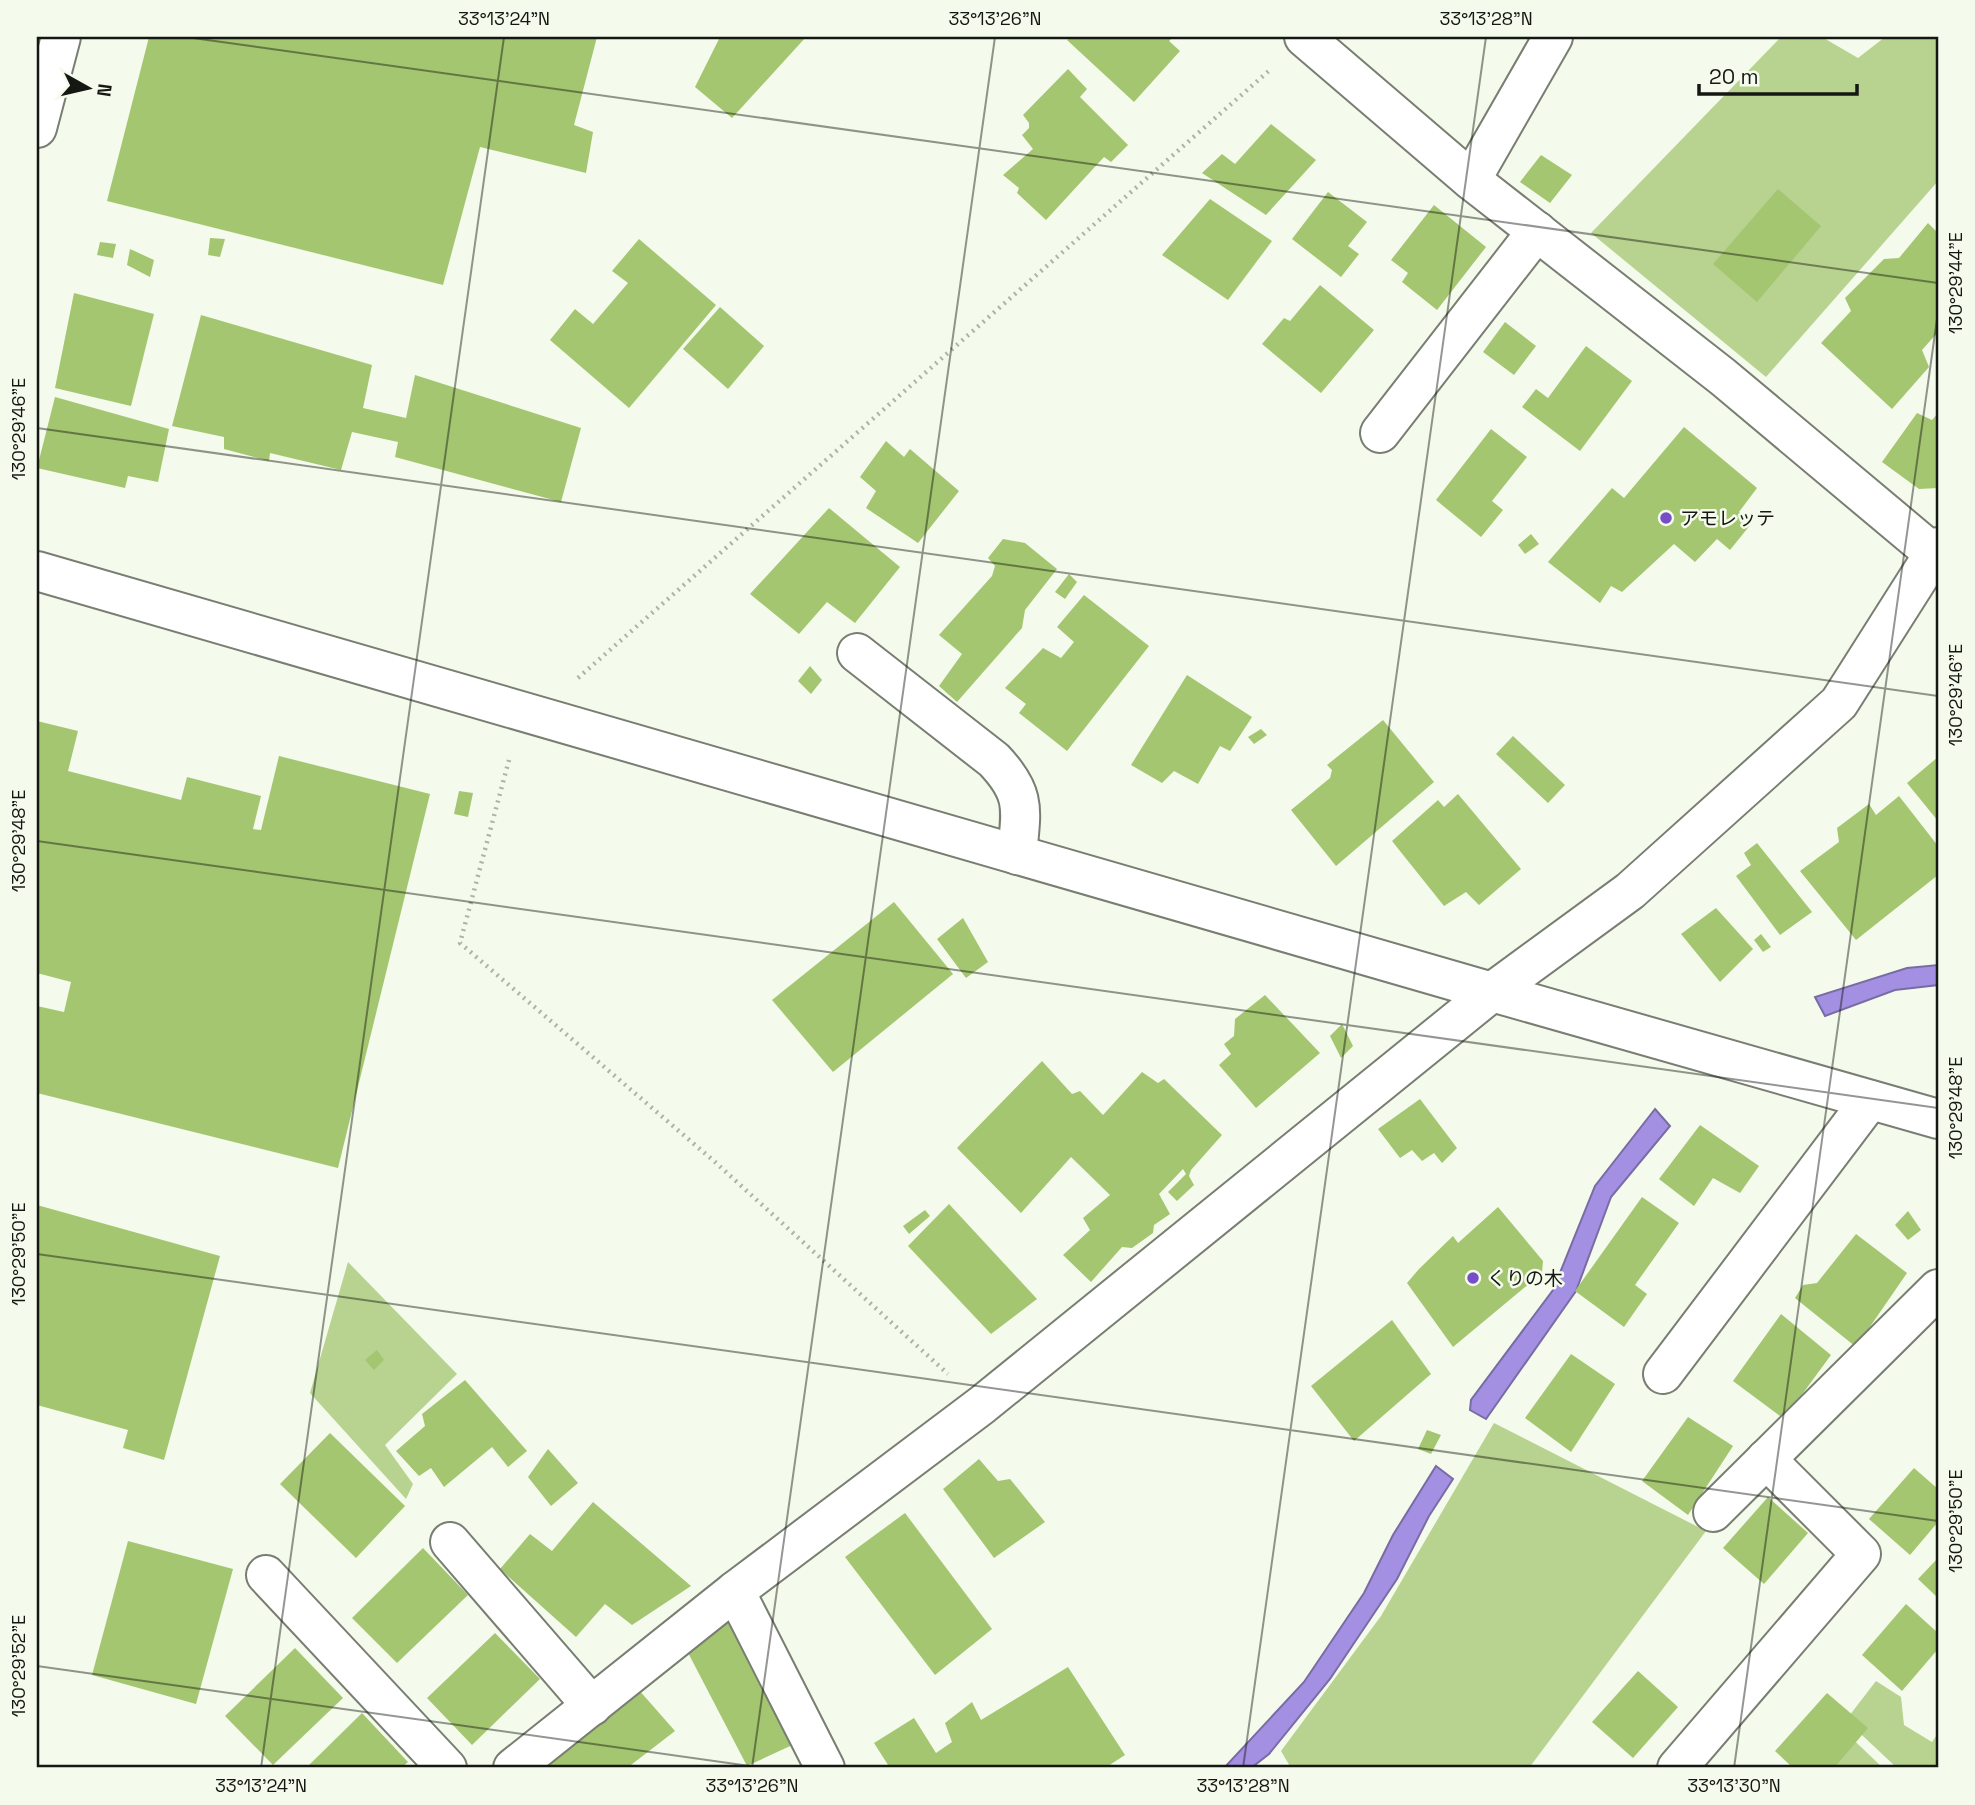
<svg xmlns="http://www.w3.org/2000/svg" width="1975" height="1805" font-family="'Space Grotesk','Noto Sans JP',sans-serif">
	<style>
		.green { fill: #b7d38f }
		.water { fill: #a490e2; stroke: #796ca4; stroke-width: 2 }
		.building { fill: #a4c670 }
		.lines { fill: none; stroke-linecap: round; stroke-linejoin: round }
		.minor-casing { stroke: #787e71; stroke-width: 42 }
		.path { stroke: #adb3a7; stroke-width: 4.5; stroke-dasharray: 2 5; stroke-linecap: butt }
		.minor { stroke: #fff; stroke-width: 38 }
		.ticks { fill: none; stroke: #151712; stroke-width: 2; stroke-opacity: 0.45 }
		.poi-dot { fill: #764fc8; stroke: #f4fbec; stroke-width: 2.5 }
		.labels { text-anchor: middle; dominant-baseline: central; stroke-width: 5; stroke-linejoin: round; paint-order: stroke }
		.poi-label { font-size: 19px; fill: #151712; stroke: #f4fbec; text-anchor: start }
		.neatline { fill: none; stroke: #151712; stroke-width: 2.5 }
		.ticks-label { font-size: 18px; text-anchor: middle; fill: #151712 }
	</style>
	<rect width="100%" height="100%" fill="#f4fbec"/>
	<g class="green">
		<polygon points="1781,37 1822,37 1858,58 1885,37 1938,37 1938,181 1766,377 1591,233"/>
		<polygon points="348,1262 457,1374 385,1445 413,1484 406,1499 310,1393"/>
		<polygon points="1494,1423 1706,1531 1529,1768 1291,1768 1281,1751 1381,1616"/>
		<polygon points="1876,1681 1901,1697 1904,1725 1932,1742 1938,1733 1938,1768 1897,1768 1846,1720"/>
		<polygon points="1839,1726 1883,1768 1802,1768"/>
	</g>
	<g class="water">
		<polygon points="1938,965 1938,985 1895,990 1825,1016 1815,997 1907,968"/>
		<polygon points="1655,1109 1670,1126 1611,1197 1576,1291 1486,1419 1470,1410 1471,1400 1553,1290 1595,1186"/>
		<polygon points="1436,1466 1453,1479 1429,1516 1397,1579 1330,1679 1269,1754 1251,1768 1224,1768 1304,1682 1364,1593 1393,1535"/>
	</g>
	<g class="building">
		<polygon points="149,37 597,37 574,125 593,132 586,173 480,147 443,285 107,201"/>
		<polygon points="720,37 806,37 732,118 695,87"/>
		<polygon points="1072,37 1173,37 1169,41 1180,51 1134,102 1067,40"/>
		<polygon points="1068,69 1087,89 1080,97 1128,145 1111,162 1104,157 1046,220 1017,193 1019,188 1003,175 1033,149 1022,135 1029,128 1029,123 1023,115"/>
		<polygon points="1271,124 1316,160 1266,215 1202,173 1222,154 1235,164"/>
		<polygon points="1541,155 1572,175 1550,203 1520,182"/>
		<polygon points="1778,189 1821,226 1757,302 1713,264"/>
		<polygon points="1328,192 1367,222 1348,246 1359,254 1341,277 1292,239"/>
		<polygon points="1210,199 1272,241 1228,300 1162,255"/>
		<polygon points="1434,205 1486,247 1437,310 1402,282 1408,273 1391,260"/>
		<polygon points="1928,223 1938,233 1938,332 1922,350 1929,367 1892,409 1821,343 1851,311 1845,298 1884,259 1899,258"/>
		<polygon points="210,238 225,239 220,257 208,255"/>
		<polygon points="639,239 716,305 629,408 550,340 575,309 593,324 628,283 612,271"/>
		<polygon points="100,242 116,244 113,258 97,255"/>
		<polygon points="130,249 154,260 150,277 127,265"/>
		<polygon points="1320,285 1374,330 1321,393 1262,344 1284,318 1290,321"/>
		<polygon points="74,293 154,314 131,406 55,388"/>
		<polygon points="720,307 764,346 728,389 683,349"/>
		<polygon points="201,315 372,365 363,408 406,418 415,375 581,428 561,502 395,457 398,442 352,432 341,470 270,453 269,461 224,449 224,437 172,426"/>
		<polygon points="1505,322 1536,346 1514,375 1483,352"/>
		<polygon points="1586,346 1632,381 1580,451 1522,407 1536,389 1548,398"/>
		<polygon points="55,397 169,429 158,482 128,476 125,488 37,468"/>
		<polygon points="1917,413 1932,420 1938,413 1938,488 1919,489 1882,462"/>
		<polygon points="1684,427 1757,488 1739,512 1751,524 1730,550 1717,539 1695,562 1674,544 1622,592 1611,586 1600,603 1548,562 1612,488 1624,498"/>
		<polygon points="1491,429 1527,457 1492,501 1503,510 1481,537 1436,500"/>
		<polygon points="886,441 904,457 910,449 959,491 918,543 866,508 876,491 860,477"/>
		<polygon points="829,508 900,567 855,623 827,602 799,634 750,594"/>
		<polygon points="1531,534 1539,544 1525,554 1518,545"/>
		<polygon points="1003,539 1025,543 1057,569 1025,610 1022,628 957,702 939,686 962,654 939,635 992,576 995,566 988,558"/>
		<polygon points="1069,574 1077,582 1065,599 1055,592"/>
		<polygon points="1084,595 1149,646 1067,751 1019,713 1026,704 1005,688 1043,648 1061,658 1074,642 1057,627"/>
		<polygon points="810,666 822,680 811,694 798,681"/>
		<polygon points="1187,675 1252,717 1230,751 1220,746 1198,784 1174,771 1162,783 1131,765"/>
		<polygon points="1383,720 1434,782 1336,866 1291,810 1330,778 1332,770 1327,765"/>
		<polygon points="37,721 78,731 68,771 181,800 187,777 261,796 253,829 261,830 279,756 430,794 338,1168 37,1093 37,1006 64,1012 71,982 37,973"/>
		<polygon points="1261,729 1267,735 1254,744 1248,737"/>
		<polygon points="1513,736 1565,785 1548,803 1496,754"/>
		<polygon points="1938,757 1938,821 1907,783"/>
		<polygon points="459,791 473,793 468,817 454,814"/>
		<polygon points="1458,794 1521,869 1479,905 1466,892 1444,906 1392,841 1438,800 1444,807"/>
		<polygon points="1899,796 1938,846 1938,875 1856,940 1800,871 1839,842 1837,828 1869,804 1876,815"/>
		<polygon points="1757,843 1812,912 1780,935 1736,876 1751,865 1744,853"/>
		<polygon points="894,902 953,974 833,1072 772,1000"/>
		<polygon points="1716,908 1753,949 1720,982 1681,934"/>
		<polygon points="963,918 988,962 966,978 937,939"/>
		<polygon points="1761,934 1771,947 1763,952 1754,940"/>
		<polygon points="1265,995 1320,1053 1256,1108 1219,1065 1231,1054 1224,1044 1234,1036 1235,1019"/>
		<polygon points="1342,1024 1353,1046 1341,1058 1330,1036"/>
		<polygon points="1042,1061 1072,1094 1080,1091 1103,1115 1142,1072 1158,1083 1164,1079 1222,1135 1191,1170 1189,1176 1194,1185 1177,1201 1168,1192 1186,1174 1183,1169 1159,1194 1170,1214 1154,1225 1153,1233 1132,1248 1122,1247 1091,1282 1063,1255 1090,1230 1083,1218 1110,1195 1071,1157 1021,1213 957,1148"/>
		<polygon points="1420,1099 1457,1148 1442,1163 1434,1153 1422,1161 1412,1150 1400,1158 1378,1129"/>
		<polygon points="1700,1125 1759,1166 1740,1193 1713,1178 1694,1206 1659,1179"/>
		<polygon points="1642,1197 1679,1223 1635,1285 1647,1294 1624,1327 1575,1291"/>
		<polygon points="949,1204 1037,1299 991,1334 908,1246"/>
		<polygon points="37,1205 220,1256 164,1460 123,1448 128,1430 37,1405"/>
		<polygon points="1498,1207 1543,1261 1542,1273 1453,1347 1407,1283 1419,1269 1453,1236 1458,1243"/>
		<polygon points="925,1210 930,1216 909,1234 903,1226"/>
		<polygon points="1908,1211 1921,1230 1908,1240 1895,1225"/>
		<polygon points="1856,1234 1907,1273 1856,1347 1795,1298 1803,1285 1817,1283"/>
		<polygon points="1781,1314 1831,1355 1784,1419 1733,1381"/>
		<polygon points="1392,1320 1431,1374 1354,1441 1311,1386"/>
		<polygon points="377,1350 384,1360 374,1370 365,1360"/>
		<polygon points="1571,1354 1615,1384 1571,1452 1525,1418"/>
		<polygon points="465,1380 527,1451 508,1467 492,1447 444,1487 431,1468 419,1476 396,1451 425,1426 422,1414"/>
		<polygon points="1688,1417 1733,1446 1688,1515 1642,1481"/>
		<polygon points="1427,1430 1441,1435 1431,1454 1418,1449"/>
		<polygon points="330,1433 405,1506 356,1558 280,1484"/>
		<polygon points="548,1449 578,1483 551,1506 528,1477"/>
		<polygon points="979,1459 998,1481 1010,1479 1045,1522 994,1558 943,1489"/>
		<polygon points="1914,1468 1938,1489 1938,1522 1910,1555 1869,1519"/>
		<polygon points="1768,1497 1808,1533 1764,1584 1723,1548"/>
		<polygon points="593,1502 691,1586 632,1625 605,1604 576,1637 500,1569 530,1534 552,1551"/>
		<polygon points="905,1513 992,1629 935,1675 845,1557"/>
		<polygon points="128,1541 233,1569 196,1704 92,1675"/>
		<polygon points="423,1548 468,1595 397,1663 352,1618"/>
		<polygon points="1938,1558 1938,1598 1918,1579"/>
		<polygon points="1906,1604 1938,1633 1938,1649 1902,1691 1862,1655"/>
		<polygon points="734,1619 801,1741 747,1766 684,1645"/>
		<polygon points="495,1633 540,1679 472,1745 427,1698"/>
		<polygon points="295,1648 343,1698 273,1765 225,1716"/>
		<polygon points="1068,1667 1125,1755 1105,1768 890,1768 874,1743 914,1718 936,1753 952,1742 945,1723 972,1702 981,1720"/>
		<polygon points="1638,1671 1678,1707 1633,1758 1592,1722"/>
		<polygon points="638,1689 675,1731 627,1768 537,1768"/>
		<polygon points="1827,1693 1868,1728 1834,1768 1793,1768 1775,1751"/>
		<polygon points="362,1713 408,1762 401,1768 306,1768"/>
	</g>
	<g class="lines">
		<defs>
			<g id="minor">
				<polyline points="1304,37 1471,180 1723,377 1933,553"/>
				<polyline points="37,128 61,37"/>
				<polyline points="1471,180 1553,37"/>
				<polyline points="1380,433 1537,231"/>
				<polyline points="37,571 1492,992 1938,1119"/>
				<path d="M857,653L994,760C1027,795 1021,810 1017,855"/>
				<polyline points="1663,1374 1870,1100"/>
				<polyline points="1713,1512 1938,1289"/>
				<polyline points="450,1542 592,1706"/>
				<polyline points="266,1575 447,1768"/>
				<polyline points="735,1591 825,1768"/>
				<polyline points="513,1768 735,1591 982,1405 1492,992 1630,891 1839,703 1938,547"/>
				<polyline points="1677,1768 1861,1554 1766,1459"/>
			</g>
		</defs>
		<use href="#minor" class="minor-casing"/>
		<g class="path">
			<polyline points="578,678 1271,69"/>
			<polyline points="509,760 460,943 715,1162 948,1374"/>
		</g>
		<use href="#minor" class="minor"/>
	</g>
	<path class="ticks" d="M186,37L1938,283M37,428L1938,696M37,841L1938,1108M37,1254L1938,1521M37,1666L764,1768M261,1768L504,37M752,1768L995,37M1243,1768L1486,37M1734,1768L1938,312"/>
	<g class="poi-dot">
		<circle cx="1666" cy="518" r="7"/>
		<circle cx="1473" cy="1278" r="7"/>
	</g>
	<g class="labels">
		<g class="poi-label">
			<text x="1680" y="518">アモレッテ</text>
			<text x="1487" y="1278">くりの木</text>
		</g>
	</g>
	<rect width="1975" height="1805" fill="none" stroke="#f4fbec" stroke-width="77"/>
	<g transform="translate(88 88) rotate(98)" stroke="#f4fbec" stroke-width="5" paint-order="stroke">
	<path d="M0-5L12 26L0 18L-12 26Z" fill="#151712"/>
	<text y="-10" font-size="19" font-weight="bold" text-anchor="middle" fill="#151712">N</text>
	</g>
	<path d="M1699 84v10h158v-10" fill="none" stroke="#151712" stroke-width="3.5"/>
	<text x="1709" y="84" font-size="21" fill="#151712" stroke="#f4fbec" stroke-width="5" paint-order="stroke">20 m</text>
	<rect x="38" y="38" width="1899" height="1728" class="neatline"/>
	<g class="ticks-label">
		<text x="504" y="25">33°13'24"N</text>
		<text x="995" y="25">33°13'26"N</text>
		<text x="1486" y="25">33°13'28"N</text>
		<text transform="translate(1956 283) rotate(-90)" y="6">130°29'44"E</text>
		<text transform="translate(19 429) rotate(-90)" y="6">130°29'46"E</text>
		<text transform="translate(1956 695) rotate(-90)" y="6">130°29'46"E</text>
		<text transform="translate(19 841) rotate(-90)" y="6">130°29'48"E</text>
		<text transform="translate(1956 1108) rotate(-90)" y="6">130°29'48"E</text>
		<text transform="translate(19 1254) rotate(-90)" y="6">130°29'50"E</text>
		<text transform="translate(1956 1521) rotate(-90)" y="6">130°29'50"E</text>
		<text transform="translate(19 1666) rotate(-90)" y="6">130°29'52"E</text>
		<text x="261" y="1792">33°13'24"N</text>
		<text x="752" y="1792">33°13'26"N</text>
		<text x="1243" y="1792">33°13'28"N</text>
		<text x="1734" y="1792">33°13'30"N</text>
	</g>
</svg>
